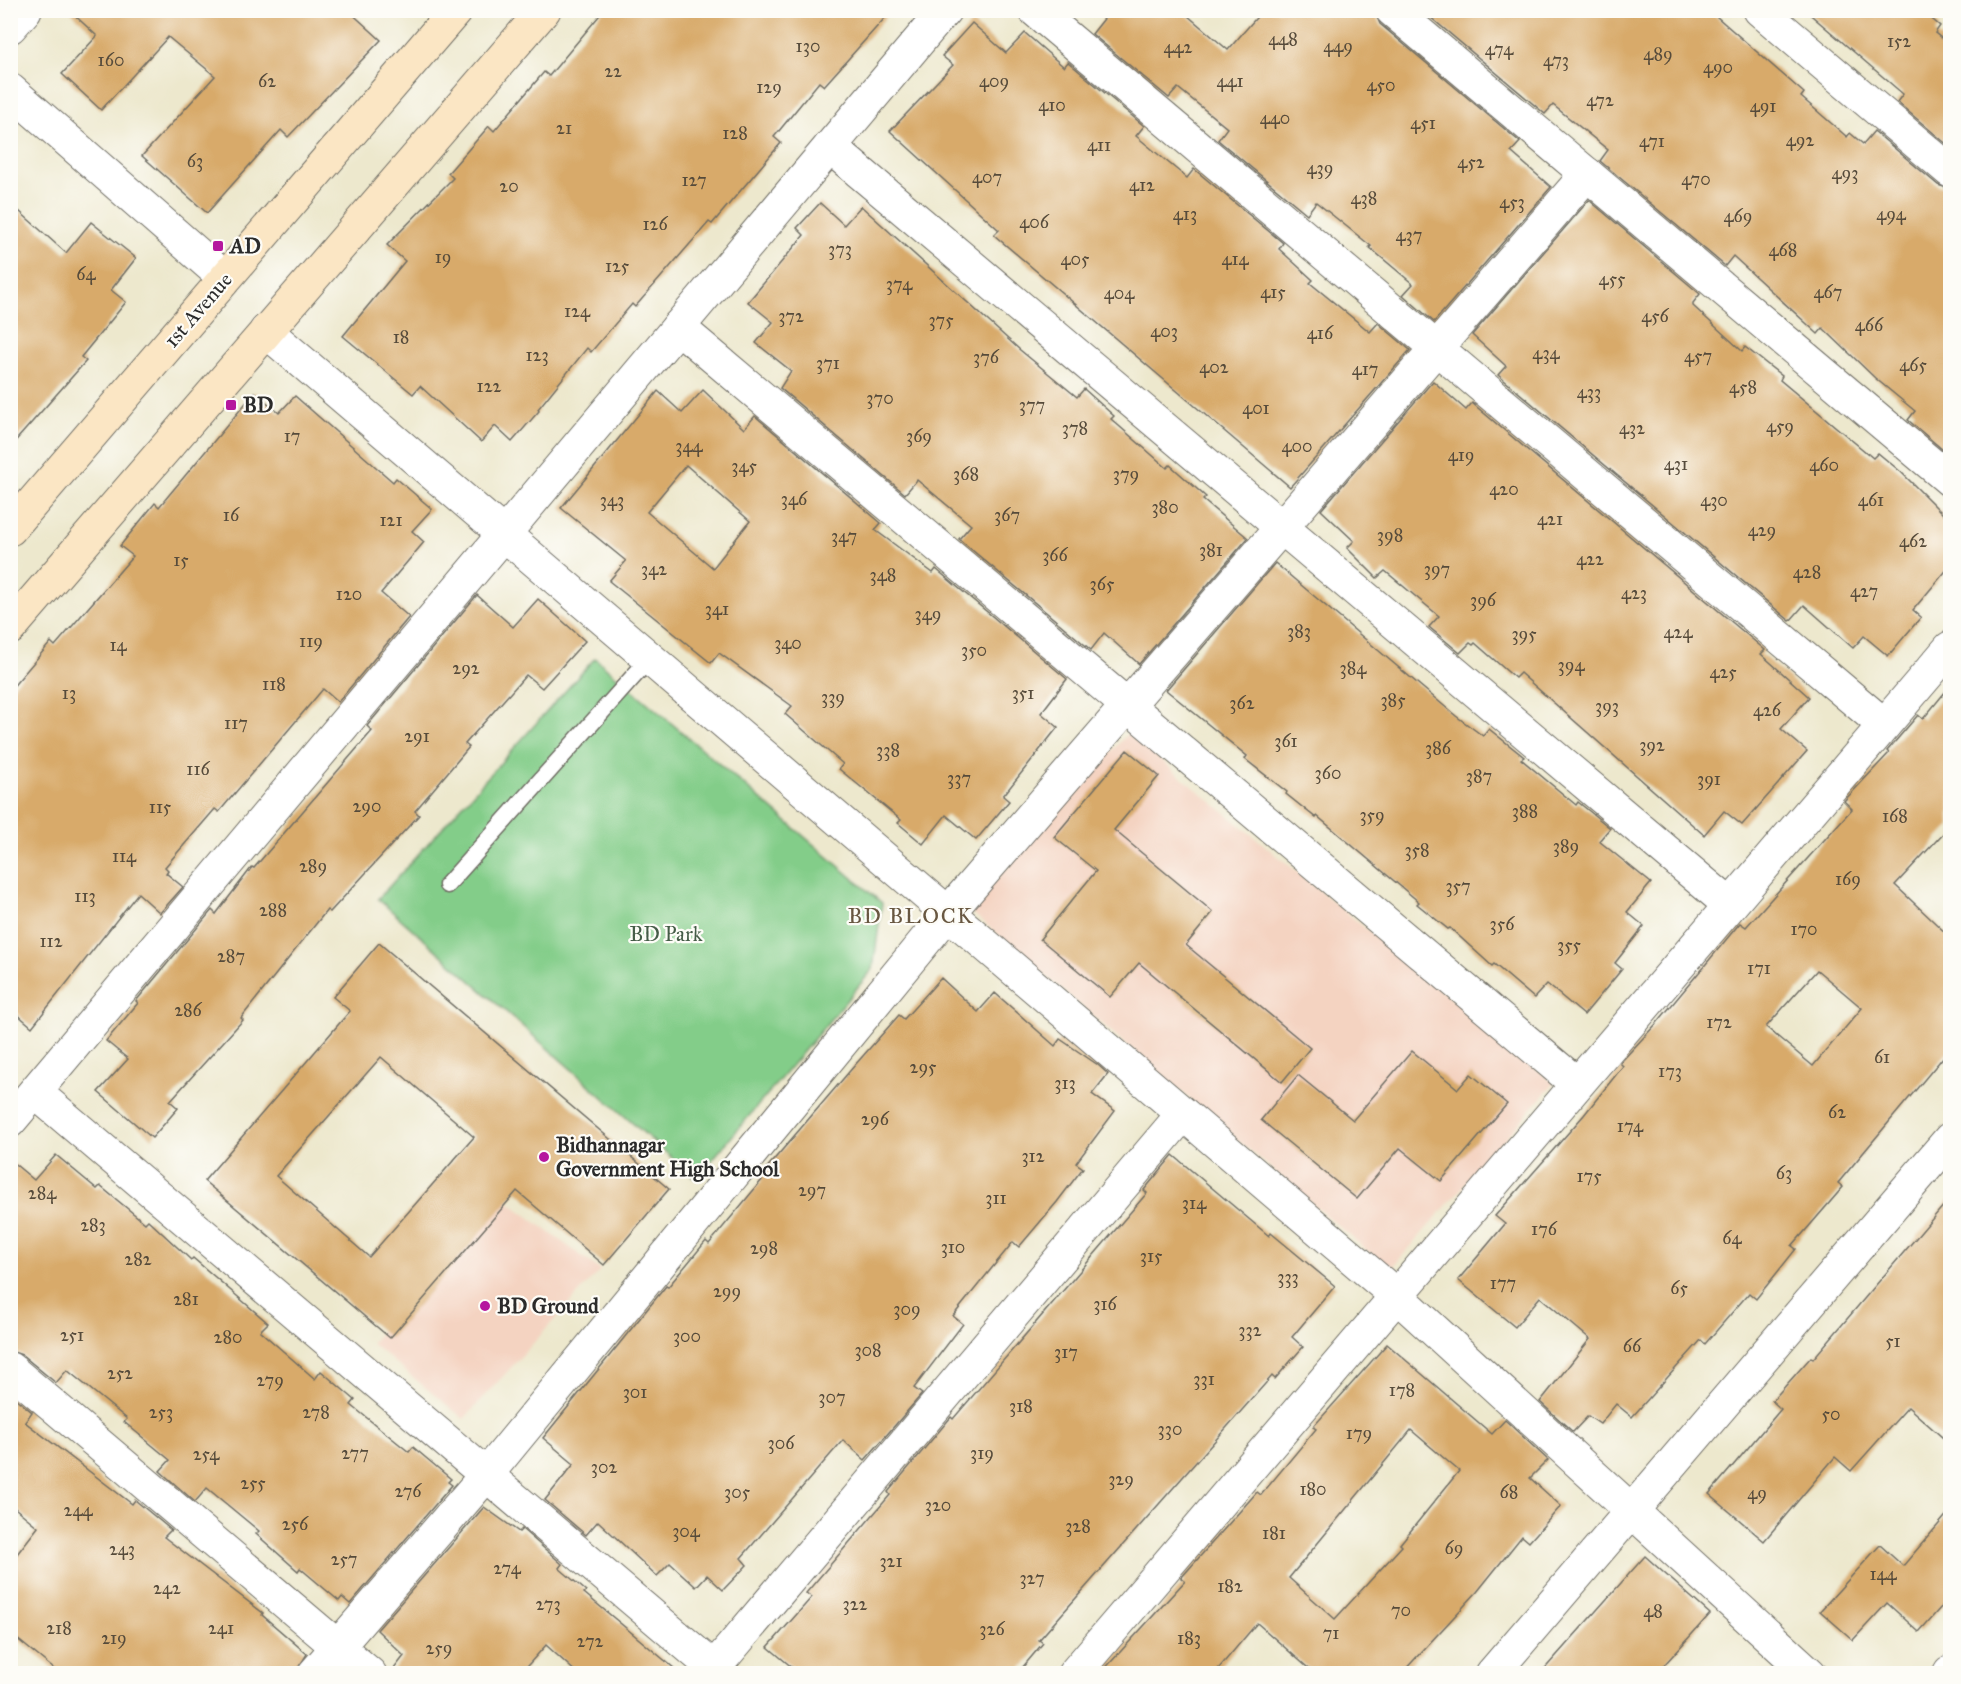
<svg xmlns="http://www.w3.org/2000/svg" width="1961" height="1684" font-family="'IM FELL Great Primer',serif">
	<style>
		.built { fill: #f4d3c1 }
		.green { fill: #83cd89; stroke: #577c5a; stroke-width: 1.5 }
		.building { fill: #d8aa6b; fill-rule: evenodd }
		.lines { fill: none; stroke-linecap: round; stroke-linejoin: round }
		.service-casing { stroke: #6f6d64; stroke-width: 19 }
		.minor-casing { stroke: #6f6d64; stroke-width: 35 }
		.secondary-casing { stroke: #6f6d64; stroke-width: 35 }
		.service { stroke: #fff; stroke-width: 16 }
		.minor { stroke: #fff; stroke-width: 33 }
		.secondary { stroke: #fbe6c4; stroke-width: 33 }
		.poi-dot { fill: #b5179e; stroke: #fdfcf7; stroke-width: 2 }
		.labels { text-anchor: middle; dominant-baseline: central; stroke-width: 4.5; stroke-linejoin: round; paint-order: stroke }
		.number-label { font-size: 18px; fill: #564b3b }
		.poi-label { font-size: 21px; font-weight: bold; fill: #2b2b2b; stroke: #fdfcf7; text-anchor: start }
		.street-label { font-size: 21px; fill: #2b2b2b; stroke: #fdfcf7 }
		.park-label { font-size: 21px; fill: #455c47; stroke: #fdfcf7 }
		.neighbourhood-label { font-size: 22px; letter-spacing: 1.5px; fill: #685741; stroke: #fdfcf7 }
	</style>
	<rect width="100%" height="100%" fill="#fdfcf7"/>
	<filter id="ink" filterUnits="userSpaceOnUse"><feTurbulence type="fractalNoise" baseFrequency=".0167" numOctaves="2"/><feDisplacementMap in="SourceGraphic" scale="12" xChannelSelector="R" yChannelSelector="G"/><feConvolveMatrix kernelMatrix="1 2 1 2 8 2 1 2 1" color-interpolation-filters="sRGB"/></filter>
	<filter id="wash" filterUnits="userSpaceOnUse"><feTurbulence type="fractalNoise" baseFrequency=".008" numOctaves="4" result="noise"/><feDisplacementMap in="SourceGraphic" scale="24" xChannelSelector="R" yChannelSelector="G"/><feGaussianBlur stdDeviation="1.35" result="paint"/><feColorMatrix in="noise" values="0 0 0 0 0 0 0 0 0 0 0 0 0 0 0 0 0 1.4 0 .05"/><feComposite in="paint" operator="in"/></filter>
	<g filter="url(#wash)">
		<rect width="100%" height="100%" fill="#ede8cd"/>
		<g class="built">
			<polygon points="1128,733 1554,1083 1390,1270 969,910"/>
			<polygon points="502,1197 600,1270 464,1419 371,1343"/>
		</g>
		<polygon class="green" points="595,658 882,903 873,969 696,1179 378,899"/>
		<g id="blocks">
			<g class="building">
				<polygon points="69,10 348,10 381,40 288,137 281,130 207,213 142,156 215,76 168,37 101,110 62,74 97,36"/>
				<polygon points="604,10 892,10 824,86 819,82 774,137 781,143 753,176 712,224 709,222 635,307 632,304 591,352 587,348 538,409 539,411 512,442 495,426 481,442 420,386 413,394 343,336 405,261 387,245 453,178 448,173 489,126 494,131 544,72 549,76"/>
				<polygon points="1111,10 1181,10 1228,50 1263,10 1374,10 1380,24 1520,142 1511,152 1551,187 1434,322 1403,295 1413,284 1369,247 1371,246 1316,202 1307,214 1218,140 1227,128 1178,88 1169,98 1092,34"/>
				<polygon points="1422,10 1709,10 1804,93 1801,97 1847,137 1850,133 1863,144 1874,131 1938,185 1950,189 1950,456 1908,420 1915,411 1875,378 1823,328 1818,334 1733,256 1725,266 1600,161 1608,150 1553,105 1545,114"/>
				<polygon points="1805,10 1921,10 1940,26 1935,33 1950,45 1950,147 1897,102 1903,94"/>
				<polygon points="972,23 1006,53 1025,33 1064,67 1068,62 1144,126 1136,136 1187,178 1194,169 1283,243 1279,249 1313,280 1310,283 1370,332 1378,323 1410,350 1290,487 994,235 999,230 890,131 953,65 942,56"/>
				<polygon points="1589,200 1700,294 1693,303 1693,306 1742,351 1745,347 1782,376 1780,380 1873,458 1878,453 1901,472 1950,521 1950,566 1913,610 1921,617 1888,656 1864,636 1853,648 1804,605 1790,621 1498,375 1506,366 1472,335"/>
				<polygon points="10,203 66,253 91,222 136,258 111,290 126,302 81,357 86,361 10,447"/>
				<polygon points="820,203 844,225 861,206 1020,350 1077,397 1084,389 1114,416 1111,419 1167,468 1170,465 1206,497 1203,500 1248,538 1139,664 1104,633 1091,650 959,539 971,525 917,480 905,494 780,388 791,371 756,343 773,322 748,302 804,235 797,228"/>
				<polygon points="1433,381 1466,410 1472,403 1765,650 1761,654 1809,697 1781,729 1807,751 1742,825 1724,811 1704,835 1520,673 1515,678 1475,643 1473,645 1470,643 1460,653 1429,627 1439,616 1385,571 1377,578 1347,548 1354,541 1321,510"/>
				<path d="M703,390L744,429L755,416L881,523L875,530L933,573L936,569L1067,679L1041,713L1058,727L1003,796L1009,801L976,840L946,815L923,844L898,823L901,820L839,769L843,764L785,714L792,706L719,653L711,663L609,581L626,561L561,508L658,391L682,413ZM686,465L750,521L713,568L647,512Z"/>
				<polygon points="255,392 279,413 295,396 393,482 396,478 432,509 412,531 424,542 381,593 409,617 338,702 323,689 219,812 215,809 165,867 168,870 166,873 183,887 160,913 138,893 32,1027 10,1008 10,690 51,642 55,646 133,556 120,546 155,503 159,507"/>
				<polygon points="1275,563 1456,716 1483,736 1489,729 1524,757 1521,759 1576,805 1578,802 1610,828 1599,841 1651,883 1627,912 1644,926 1615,963 1622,969 1584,1015 1547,984 1534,998 1494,964 1492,966 1450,928 1448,929 1417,904 1419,902 1317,816 1316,818 1286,794 1287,792 1245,759 1247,756 1166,690"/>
				<polygon points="477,595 513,627 538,599 585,641 542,688 526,675 465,744 469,747 415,811 419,815 330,912 327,910 241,1018 243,1020 170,1101 178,1108 152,1138 98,1092 128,1059 106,1041 138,1003 136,1001 212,910 216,914 252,867 254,868 372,731 367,726"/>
				<path d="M1950,686V826L1895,885L1950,937V1049L1838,1183L1843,1187L1792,1246L1796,1249L1756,1299L1749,1293L1705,1344L1701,1340L1632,1417L1616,1404L1600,1424L1588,1416L1573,1432L1540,1402L1590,1339L1540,1297L1515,1327L1458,1280L1505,1224L1495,1216L1584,1115L1623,1066L1620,1063L1656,1024L1740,923L1746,927L1852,809L1844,801L1889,753L1887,751L1918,715L1923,719ZM1817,970L1862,1008L1813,1066L1766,1027Z"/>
				<polygon points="1127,750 1159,776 1114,830 1213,912 1186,945 1310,1048 1282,1082 1139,963 1110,997 1040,939 1096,871 1054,837"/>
				<path d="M379,943L669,1189L604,1265L517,1191L390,1338L204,1181L350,1011L333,997ZM381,1057L474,1137L369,1257L276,1176Z"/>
				<polygon points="941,978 978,1012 995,993 1055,1046 1060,1039 1098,1065 1108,1074 1092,1094 1115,1111 1076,1163 1083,1168 1057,1202 1019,1247 1013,1242 953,1316 963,1324 914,1388 922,1394 865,1460 843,1440 741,1558 747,1565 723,1590 707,1575 696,1587 670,1563 657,1576 598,1521 586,1535 545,1500 574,1464 543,1438 666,1286 668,1287 706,1241 709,1244 762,1180 759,1177 855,1065 899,1015 904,1019"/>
				<polygon points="1412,1051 1458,1089 1471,1074 1507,1104 1441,1181 1400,1148 1357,1199 1261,1120 1298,1075 1353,1120"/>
				<polygon points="56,1155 97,1189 100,1186 145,1223 148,1220 191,1260 193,1258 237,1296 268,1323 260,1331 315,1379 321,1371 355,1400 351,1405 409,1452 413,1447 451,1479 448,1482 452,1485 350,1604 342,1597 339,1601 300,1568 298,1571 256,1534 259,1531 207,1488 195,1502 160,1471 170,1460 124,1422 127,1419 67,1370 56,1383 22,1355 10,1351 10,1160 34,1180"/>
				<polygon points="1173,1155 1269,1236 1271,1233 1335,1286 1292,1337 1303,1347 1275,1379 1272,1376 1039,1640 1043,1643 1017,1674 800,1674 768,1647 812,1597 806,1593 890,1495 888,1492 951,1417 953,1419 1147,1193 1144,1190"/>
				<polygon points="1950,1198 1950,1444 1908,1407 1851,1471 1835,1457 1764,1541 1709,1494 1781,1409 1772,1401 1811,1357 1813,1359"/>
				<path d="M1387,1344L1492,1434L1505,1420L1548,1460L1530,1478L1561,1506L1529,1542L1522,1536L1477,1592L1401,1674H1315L1257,1623L1214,1674H1100L1185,1581L1181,1578L1257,1492L1261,1495L1316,1429L1313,1427ZM1411,1430L1459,1471L1400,1544L1402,1546L1335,1619L1289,1578Z"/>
				<polygon points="10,1394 32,1412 25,1422 132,1504 135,1500 171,1530 164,1537 263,1613 262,1615 307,1654 295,1674 60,1674 10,1633 10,1563 38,1527 10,1504"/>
				<polygon points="484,1507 519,1532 522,1529 562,1564 559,1568 586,1591 584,1593 681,1674 578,1674 546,1645 520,1674 390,1674 404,1656 377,1630"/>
				<polygon points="1950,1511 1950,1597 1919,1632 1887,1603 1853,1640 1820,1611 1880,1545 1903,1566"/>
				<polygon points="1645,1556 1710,1614 1656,1674 1540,1674"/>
			</g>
		</g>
	</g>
	<g filter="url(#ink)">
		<use href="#blocks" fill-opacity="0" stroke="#6f6d64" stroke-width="1.5"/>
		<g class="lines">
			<defs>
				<polyline id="service" points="447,885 650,658"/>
				<g id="minor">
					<polyline points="1035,10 1884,725"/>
					<polyline points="1392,10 1950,480"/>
					<polyline points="1760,10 1950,171"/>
					<polyline points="10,27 25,10"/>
					<polyline points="10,90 225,278"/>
					<polyline points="830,147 1730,905"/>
					<polyline points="678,327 1577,1084"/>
					<polyline points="266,331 1398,1297 1810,1674"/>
					<polyline points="35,1092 721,1674"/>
					<polyline points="10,1121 945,10"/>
					<polyline points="10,1369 370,1674"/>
					<polyline points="714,1668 1183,1114"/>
					<polyline points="314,1674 487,1474 948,913 1587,174"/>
					<polyline points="1074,1674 1950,648"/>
					<polyline points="1492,1674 1950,1139"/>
					<polyline points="1949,1674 1950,1672"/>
				</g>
				<g id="secondary">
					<polyline points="10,529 456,10"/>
					<polyline points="10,628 544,10"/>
				</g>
			</defs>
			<use href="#service" class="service-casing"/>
			<use href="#minor" class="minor-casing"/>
			<use href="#secondary" class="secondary-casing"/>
			<use href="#service" class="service"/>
			<use href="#minor" class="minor"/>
			<use href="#secondary" class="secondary"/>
		</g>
	</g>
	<g class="poi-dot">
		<rect x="212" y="240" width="12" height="12" rx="3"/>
		<rect x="225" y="399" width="12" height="12" rx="3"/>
		<circle cx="544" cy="1157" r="6"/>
		<circle cx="485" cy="1306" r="6"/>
	</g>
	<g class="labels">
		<g class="number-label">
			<text x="1283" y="39">448</text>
			<text x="1899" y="41">152</text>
			<text x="808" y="46">130</text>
			<text x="1338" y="46">449</text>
			<text x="1178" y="47">442</text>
			<text x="1499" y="49">474</text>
			<text x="1658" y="54">489</text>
			<text x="111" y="60">160</text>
			<text x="1556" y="60">473</text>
			<text x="1718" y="67">490</text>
			<text x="613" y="71">22</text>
			<text x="267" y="81">62</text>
			<text x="994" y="81">409</text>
			<text x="1230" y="81">441</text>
			<text x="1381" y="85">450</text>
			<text x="769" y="87">129</text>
			<text x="1600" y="100">472</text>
			<text x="1052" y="105">410</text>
			<text x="1763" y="106">491</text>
			<text x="1275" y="118">440</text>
			<text x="1423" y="123">451</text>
			<text x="564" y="128">21</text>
			<text x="735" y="133">128</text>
			<text x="1800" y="140">492</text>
			<text x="1652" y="141">471</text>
			<text x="1099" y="145">411</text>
			<text x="195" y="161">63</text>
			<text x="1471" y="162">452</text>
			<text x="1320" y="168">439</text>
			<text x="1845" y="173">493</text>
			<text x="987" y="177">407</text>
			<text x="1696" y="179">470</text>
			<text x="694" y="180">127</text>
			<text x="1142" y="185">412</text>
			<text x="509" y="186">20</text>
			<text x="1364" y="198">438</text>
			<text x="1512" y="202">453</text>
			<text x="1185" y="214">413</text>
			<text x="1891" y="214">494</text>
			<text x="1738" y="216">469</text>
			<text x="1034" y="222">406</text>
			<text x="655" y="224">126</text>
			<text x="1409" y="235">437</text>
			<text x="840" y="249">373</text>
			<text x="1783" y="250">468</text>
			<text x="443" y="257">19</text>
			<text x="1075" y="259">405</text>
			<text x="1235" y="259">414</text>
			<text x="617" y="266">125</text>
			<text x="86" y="274">64</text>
			<text x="1612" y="279">455</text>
			<text x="899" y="284">374</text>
			<text x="1273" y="292">415</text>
			<text x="1828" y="292">467</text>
			<text x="1119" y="293">404</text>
			<text x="577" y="311">124</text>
			<text x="791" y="316">372</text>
			<text x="1655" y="316">456</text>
			<text x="941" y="320">375</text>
			<text x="1869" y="325">466</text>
			<text x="1164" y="331">403</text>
			<text x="1320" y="333">416</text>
			<text x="401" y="337">18</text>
			<text x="1546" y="353">434</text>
			<text x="537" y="355">123</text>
			<text x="1698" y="356">457</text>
			<text x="986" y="357">376</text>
			<text x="828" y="363">371</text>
			<text x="1913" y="365">465</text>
			<text x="1214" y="367">402</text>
			<text x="1365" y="369">417</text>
			<text x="489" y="386">122</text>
			<text x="1743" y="387">458</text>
			<text x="1589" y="392">433</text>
			<text x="880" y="398">370</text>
			<text x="1032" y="405">377</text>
			<text x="1256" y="408">401</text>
			<text x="1780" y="426">459</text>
			<text x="1075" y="428">378</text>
			<text x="1632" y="428">432</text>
			<text x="292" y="436">17</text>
			<text x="919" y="436">369</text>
			<text x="689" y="446">344</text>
			<text x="1297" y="446">400</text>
			<text x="1461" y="455">419</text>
			<text x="1676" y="464">431</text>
			<text x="1824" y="465">460</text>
			<text x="744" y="466">345</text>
			<text x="966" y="474">368</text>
			<text x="1126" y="474">379</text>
			<text x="1504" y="489">420</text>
			<text x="794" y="499">346</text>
			<text x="612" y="500">343</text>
			<text x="1714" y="500">430</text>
			<text x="1871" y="500">461</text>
			<text x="1165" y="507">380</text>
			<text x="231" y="515">16</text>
			<text x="1007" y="515">367</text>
			<text x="1550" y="519">421</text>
			<text x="391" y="520">121</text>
			<text x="1762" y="530">429</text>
			<text x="1390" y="535">398</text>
			<text x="844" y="536">347</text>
			<text x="1913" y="541">462</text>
			<text x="1211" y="550">381</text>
			<text x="1055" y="555">366</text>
			<text x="1590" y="559">422</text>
			<text x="181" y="560">15</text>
			<text x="654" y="569">342</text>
			<text x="1437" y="569">397</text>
			<text x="1807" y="572">428</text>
			<text x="883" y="575">348</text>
			<text x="1102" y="584">365</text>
			<text x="1864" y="591">427</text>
			<text x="1634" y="593">423</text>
			<text x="349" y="594">120</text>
			<text x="1483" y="600">396</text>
			<text x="717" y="609">341</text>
			<text x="928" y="614">349</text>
			<text x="1299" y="631">383</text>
			<text x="1678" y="632">424</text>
			<text x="1524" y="634">395</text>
			<text x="311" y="641">119</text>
			<text x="788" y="643">340</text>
			<text x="118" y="645">14</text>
			<text x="974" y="650">350</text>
			<text x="1571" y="665">394</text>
			<text x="466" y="668">292</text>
			<text x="1353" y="668">384</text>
			<text x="1723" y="672">425</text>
			<text x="274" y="684">118</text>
			<text x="69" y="693">13</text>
			<text x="1023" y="693">351</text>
			<text x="833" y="697">339</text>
			<text x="1393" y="700">385</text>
			<text x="1242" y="703">362</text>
			<text x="1607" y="706">393</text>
			<text x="1767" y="710">426</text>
			<text x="236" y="723">117</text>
			<text x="417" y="736">291</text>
			<text x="1286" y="741">361</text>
			<text x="1652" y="745">392</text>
			<text x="1438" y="748">386</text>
			<text x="888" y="750">338</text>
			<text x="198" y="769">116</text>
			<text x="1328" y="773">360</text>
			<text x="1479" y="776">387</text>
			<text x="959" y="778">337</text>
			<text x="1709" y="779">391</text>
			<text x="367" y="806">290</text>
			<text x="160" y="807">115</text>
			<text x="1525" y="811">388</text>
			<text x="1372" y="815">359</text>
			<text x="1895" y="816">168</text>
			<text x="1566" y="846">389</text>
			<text x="1417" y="850">358</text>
			<text x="124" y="856">114</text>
			<text x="313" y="866">289</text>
			<text x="1848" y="879">169</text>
			<text x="1458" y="886">357</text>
			<text x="85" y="896">113</text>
			<text x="273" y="910">288</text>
			<text x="1502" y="924">356</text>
			<text x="1804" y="929">170</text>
			<text x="51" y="941">112</text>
			<text x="1569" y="945">355</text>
			<text x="231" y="956">287</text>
			<text x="1759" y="968">171</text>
			<text x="188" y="1010">286</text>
			<text x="1719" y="1022">172</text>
			<text x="1882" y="1057">61</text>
			<text x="923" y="1067">295</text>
			<text x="1670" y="1071">173</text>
			<text x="1065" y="1083">313</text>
			<text x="1837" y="1112">62</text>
			<text x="875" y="1119">296</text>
			<text x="1630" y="1126">174</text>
			<text x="1033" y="1156">312</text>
			<text x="1784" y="1173">63</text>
			<text x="1589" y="1176">175</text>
			<text x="812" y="1190">297</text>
			<text x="42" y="1193">284</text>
			<text x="996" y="1198">311</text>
			<text x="1194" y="1203">314</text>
			<text x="93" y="1225">283</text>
			<text x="1544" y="1229">176</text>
			<text x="1732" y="1238">64</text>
			<text x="953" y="1247">310</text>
			<text x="764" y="1248">298</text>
			<text x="1151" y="1256">315</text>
			<text x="138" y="1259">282</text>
			<text x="1288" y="1277">333</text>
			<text x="1503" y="1283">177</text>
			<text x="1679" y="1288">65</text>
			<text x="727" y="1291">299</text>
			<text x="186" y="1299">281</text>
			<text x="1105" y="1304">316</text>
			<text x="907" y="1309">309</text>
			<text x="1250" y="1330">332</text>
			<text x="72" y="1335">251</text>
			<text x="687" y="1336">300</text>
			<text x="228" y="1337">280</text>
			<text x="1893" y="1341">51</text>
			<text x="1632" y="1346">66</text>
			<text x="868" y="1350">308</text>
			<text x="1066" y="1352">317</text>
			<text x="120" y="1373">252</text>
			<text x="1204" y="1379">331</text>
			<text x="270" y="1380">279</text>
			<text x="1402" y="1390">178</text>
			<text x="635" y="1392">301</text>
			<text x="832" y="1397">307</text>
			<text x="1021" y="1406">318</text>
			<text x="161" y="1412">253</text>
			<text x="316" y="1412">278</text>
			<text x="1831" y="1414">50</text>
			<text x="1170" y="1429">330</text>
			<text x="1359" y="1433">179</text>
			<text x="781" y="1443">306</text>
			<text x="355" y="1453">277</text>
			<text x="982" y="1453">319</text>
			<text x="206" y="1454">254</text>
			<text x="604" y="1467">302</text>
			<text x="1121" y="1479">329</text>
			<text x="253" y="1483">255</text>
			<text x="1313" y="1489">180</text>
			<text x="408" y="1491">276</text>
			<text x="737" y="1492">305</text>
			<text x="1509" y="1492">68</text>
			<text x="1757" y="1493">49</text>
			<text x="938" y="1505">320</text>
			<text x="78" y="1510">244</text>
			<text x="295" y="1524">256</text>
			<text x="1078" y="1526">328</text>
			<text x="686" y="1531">304</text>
			<text x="1274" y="1533">181</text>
			<text x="1454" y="1548">69</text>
			<text x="122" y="1549">243</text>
			<text x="344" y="1559">257</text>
			<text x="891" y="1561">321</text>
			<text x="507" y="1568">274</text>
			<text x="1883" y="1574">144</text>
			<text x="1032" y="1578">327</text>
			<text x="1230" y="1586">182</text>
			<text x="167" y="1588">242</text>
			<text x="548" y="1604">273</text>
			<text x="855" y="1604">322</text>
			<text x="1401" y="1610">70</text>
			<text x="1653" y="1611">48</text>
			<text x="59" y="1628">218</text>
			<text x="221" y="1628">241</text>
			<text x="992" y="1629">326</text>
			<text x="1331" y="1633">71</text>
			<text x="114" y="1638">219</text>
			<text x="1189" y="1638">183</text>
			<text x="590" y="1641">272</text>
			<text x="439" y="1648">259</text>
		</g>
		<g class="poi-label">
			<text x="230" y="246">AD</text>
			<text x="243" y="405">BD</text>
			<text x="556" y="1145">Bidhannagar<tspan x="556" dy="24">Government High School</tspan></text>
			<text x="497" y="1306">BD Ground</text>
		</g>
		<g class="street-label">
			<text transform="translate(198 310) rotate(-49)">1st Avenue</text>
		</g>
		<g class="park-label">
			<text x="666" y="934">BD Park</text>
		</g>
		<g class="neighbourhood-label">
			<text x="911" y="915">BD BLOCK</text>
		</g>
	</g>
	<rect width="1961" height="1684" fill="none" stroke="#fdfcf7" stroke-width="36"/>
</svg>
